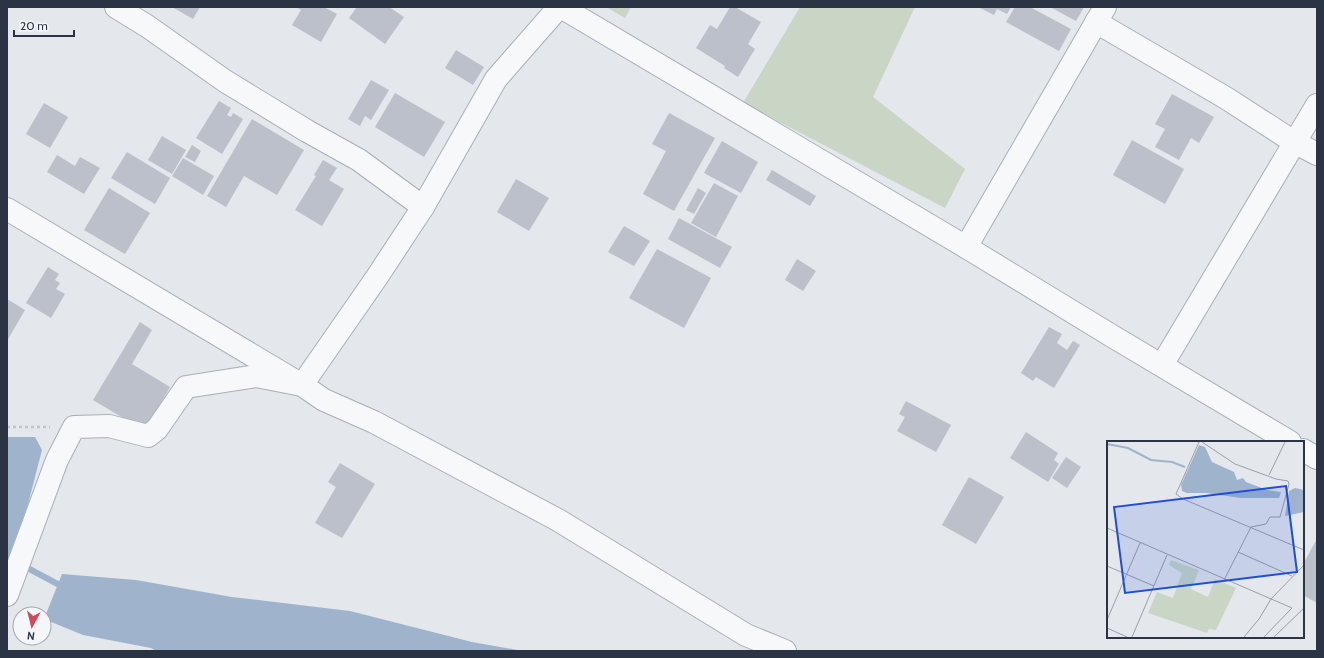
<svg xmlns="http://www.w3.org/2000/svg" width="1324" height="658" font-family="Cabin,sans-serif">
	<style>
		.green { fill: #c9d6c5 }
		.water { fill: #9fb4cc }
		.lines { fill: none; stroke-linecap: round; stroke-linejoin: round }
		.stream { stroke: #9fb4cc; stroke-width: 6 }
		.building { fill: #bbc0ca }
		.minor-casing { stroke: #a9aeb7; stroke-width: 24 }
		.path { stroke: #c2c5cb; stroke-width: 2.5; stroke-dasharray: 3 3; stroke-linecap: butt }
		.minor { stroke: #f7f8fa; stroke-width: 22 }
		.inset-river { fill: none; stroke: #9fb4cc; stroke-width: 2 }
		.inset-road { fill: none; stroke: #9a9fa9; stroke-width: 1 }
		.view { fill: #1d4ed8; fill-opacity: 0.15; stroke: #1d4ed8; stroke-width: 2 }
		.inset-edge { fill: none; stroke: #2b3445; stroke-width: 2 }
	</style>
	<rect width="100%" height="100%" fill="#e4e7ec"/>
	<g class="green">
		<polygon points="606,7 631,7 625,18"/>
		<polygon points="800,7 915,7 873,97 965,169 945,208 743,103"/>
	</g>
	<g class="water">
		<polygon points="7,437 35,437 42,450 28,504 7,562"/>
		<polygon points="62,574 136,580 232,597 350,611 472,642 523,651 156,651 151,648 83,635 44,619"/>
	</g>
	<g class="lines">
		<polyline class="stream" points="22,565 65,588"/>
	</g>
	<g class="building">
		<polygon points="172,7 200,7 193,19"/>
		<polygon points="296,7 324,7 337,14 321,42 292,25 301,10"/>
		<polygon points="357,7 389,7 404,17 385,44 349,18"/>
		<polygon points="730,7 735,7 761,22 748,44 755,49 738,77 724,68 725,66 696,48 710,25 717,29"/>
		<polygon points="978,7 1011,7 1007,14 997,9 994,15"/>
		<polygon points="1015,7 1030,7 1071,29 1059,51 1006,22"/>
		<polygon points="1050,7 1084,7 1076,21"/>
		<polygon points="456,50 484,67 473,85 445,68"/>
		<polygon points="371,80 389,90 371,120 365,116 360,126 348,119"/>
		<polygon points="395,93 445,122 424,157 375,127"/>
		<polygon points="1172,94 1214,117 1199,143 1191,138 1179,160 1155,147 1165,129 1155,124"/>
		<polygon points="219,101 231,108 227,115 231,117 233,113 243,119 222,154 196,138"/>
		<polygon points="44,103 68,117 50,148 26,134"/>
		<polygon points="669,113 715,138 674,211 643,194 666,151 652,144"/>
		<polygon points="252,119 304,150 277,195 244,176 226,207 207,196"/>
		<polygon points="162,136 186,150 172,174 148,160"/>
		<polygon points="1132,140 1184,169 1165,204 1113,175"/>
		<polygon points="722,141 758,162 741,193 704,173"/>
		<polygon points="192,145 201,151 195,162 185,157"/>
		<polygon points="127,152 170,178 155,204 111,178"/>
		<polygon points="57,155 75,166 80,157 100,168 84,194 47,172"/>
		<polygon points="183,158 214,176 203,195 172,176"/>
		<polygon points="323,160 337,168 329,180 344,189 322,226 295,210 316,176 314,175"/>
		<polygon points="772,170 816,196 810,206 766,180"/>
		<polygon points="516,179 549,198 529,231 497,212"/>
		<polygon points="714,183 738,196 716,237 691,223"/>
		<polygon points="109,188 150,213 125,254 84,230"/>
		<polygon points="698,188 706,193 694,214 686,210"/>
		<polygon points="679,218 732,247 720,268 668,239"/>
		<polygon points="624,226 650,241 634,266 608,252"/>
		<polygon points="657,249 711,278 684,328 629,298"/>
		<polygon points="797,259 816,271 803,291 785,280"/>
		<polygon points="48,267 59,274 55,280 60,283 56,289 65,294 51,318 26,303"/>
		<polygon points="7,299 25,310 7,341"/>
		<polygon points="140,322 152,330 132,364 170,387 145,431 93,400"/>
		<polygon points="1049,327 1062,334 1057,343 1067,350 1073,341 1080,345 1054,388 1036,377 1033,381 1021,373"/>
		<polygon points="906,401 951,425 936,452 897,431 905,417 899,414"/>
		<polygon points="1026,432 1058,453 1054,460 1059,464 1048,482 1010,458"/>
		<polygon points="1066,457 1081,467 1067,488 1052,478"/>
		<polygon points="340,463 375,484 342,538 315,523 336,487 328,482"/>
		<polygon points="969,477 1004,497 976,544 942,525"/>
		<polygon points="1317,539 1317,603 1303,595 1303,564"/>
	</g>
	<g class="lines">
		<defs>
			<g id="minor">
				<polyline points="116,7 147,26 225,81 307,131 359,160 423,207"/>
				<polyline points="561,7 966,247 1112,336 1290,442"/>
				<polyline points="1096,22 1226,98 1294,142 1317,154"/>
				<polyline points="7,209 302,385 324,400 374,422 558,520 746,635 785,651"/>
				<polyline points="966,247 1105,7"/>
				<polyline points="1162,365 1317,105"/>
				<polyline points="1303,450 1317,458"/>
				<polyline points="7,595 57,460 74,427 109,426 148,436 157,429 186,387 256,376 302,385 377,277 423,207 496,79 559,7"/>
			</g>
		</defs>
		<use href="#minor" class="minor-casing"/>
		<polyline class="path" points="7,427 50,427"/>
		<use href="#minor" class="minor"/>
	</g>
	<g transform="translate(1107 441)">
		<rect width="197" height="197" fill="#e4e7ec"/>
		<path d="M64,119L92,129L84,148L101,156L108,138L129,147L109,189L102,188L100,192L41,172L50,151L66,157L75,132L62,124Z" fill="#c9d6c5"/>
		<path d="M92,4L98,6L105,21L127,31L130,39L136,37L139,41L160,49L174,51L172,57H134L99,52H80L75,50L74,44ZM188,47L197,49V71L178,75L182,50Z" fill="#9fb4cc"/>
		<path class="inset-river" d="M0,3L21,7L44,19L65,21L78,26"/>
		<path class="inset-road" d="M92,1L69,53L76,58L197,109M95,1L128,23L169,38L181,40L182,43L173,76H163L159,83L144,86L117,139M162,34L178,1M0,87L185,167L157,196M131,111L185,135M0,125L47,145M0,179L33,102M0,187L20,196M25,196L60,114M137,196L152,178L164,158L197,124M167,196L197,167"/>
		<path class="view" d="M179,45L190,131L18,152L7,66Z"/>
		<rect width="197" height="197" class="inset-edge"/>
	</g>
	<rect width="1324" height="658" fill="none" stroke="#2b3445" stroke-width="16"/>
	<g transform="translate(32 626) rotate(187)"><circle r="19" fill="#f4f6f9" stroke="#a4a8b1"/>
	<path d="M0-3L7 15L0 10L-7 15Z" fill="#d1495b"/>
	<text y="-6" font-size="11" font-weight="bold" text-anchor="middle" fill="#2b3445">N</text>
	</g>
	<path d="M14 30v6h60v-6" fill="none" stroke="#2b3445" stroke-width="2"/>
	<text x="20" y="30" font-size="12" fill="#2b3445" stroke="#f4f6f9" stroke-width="3" paint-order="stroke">20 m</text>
</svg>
